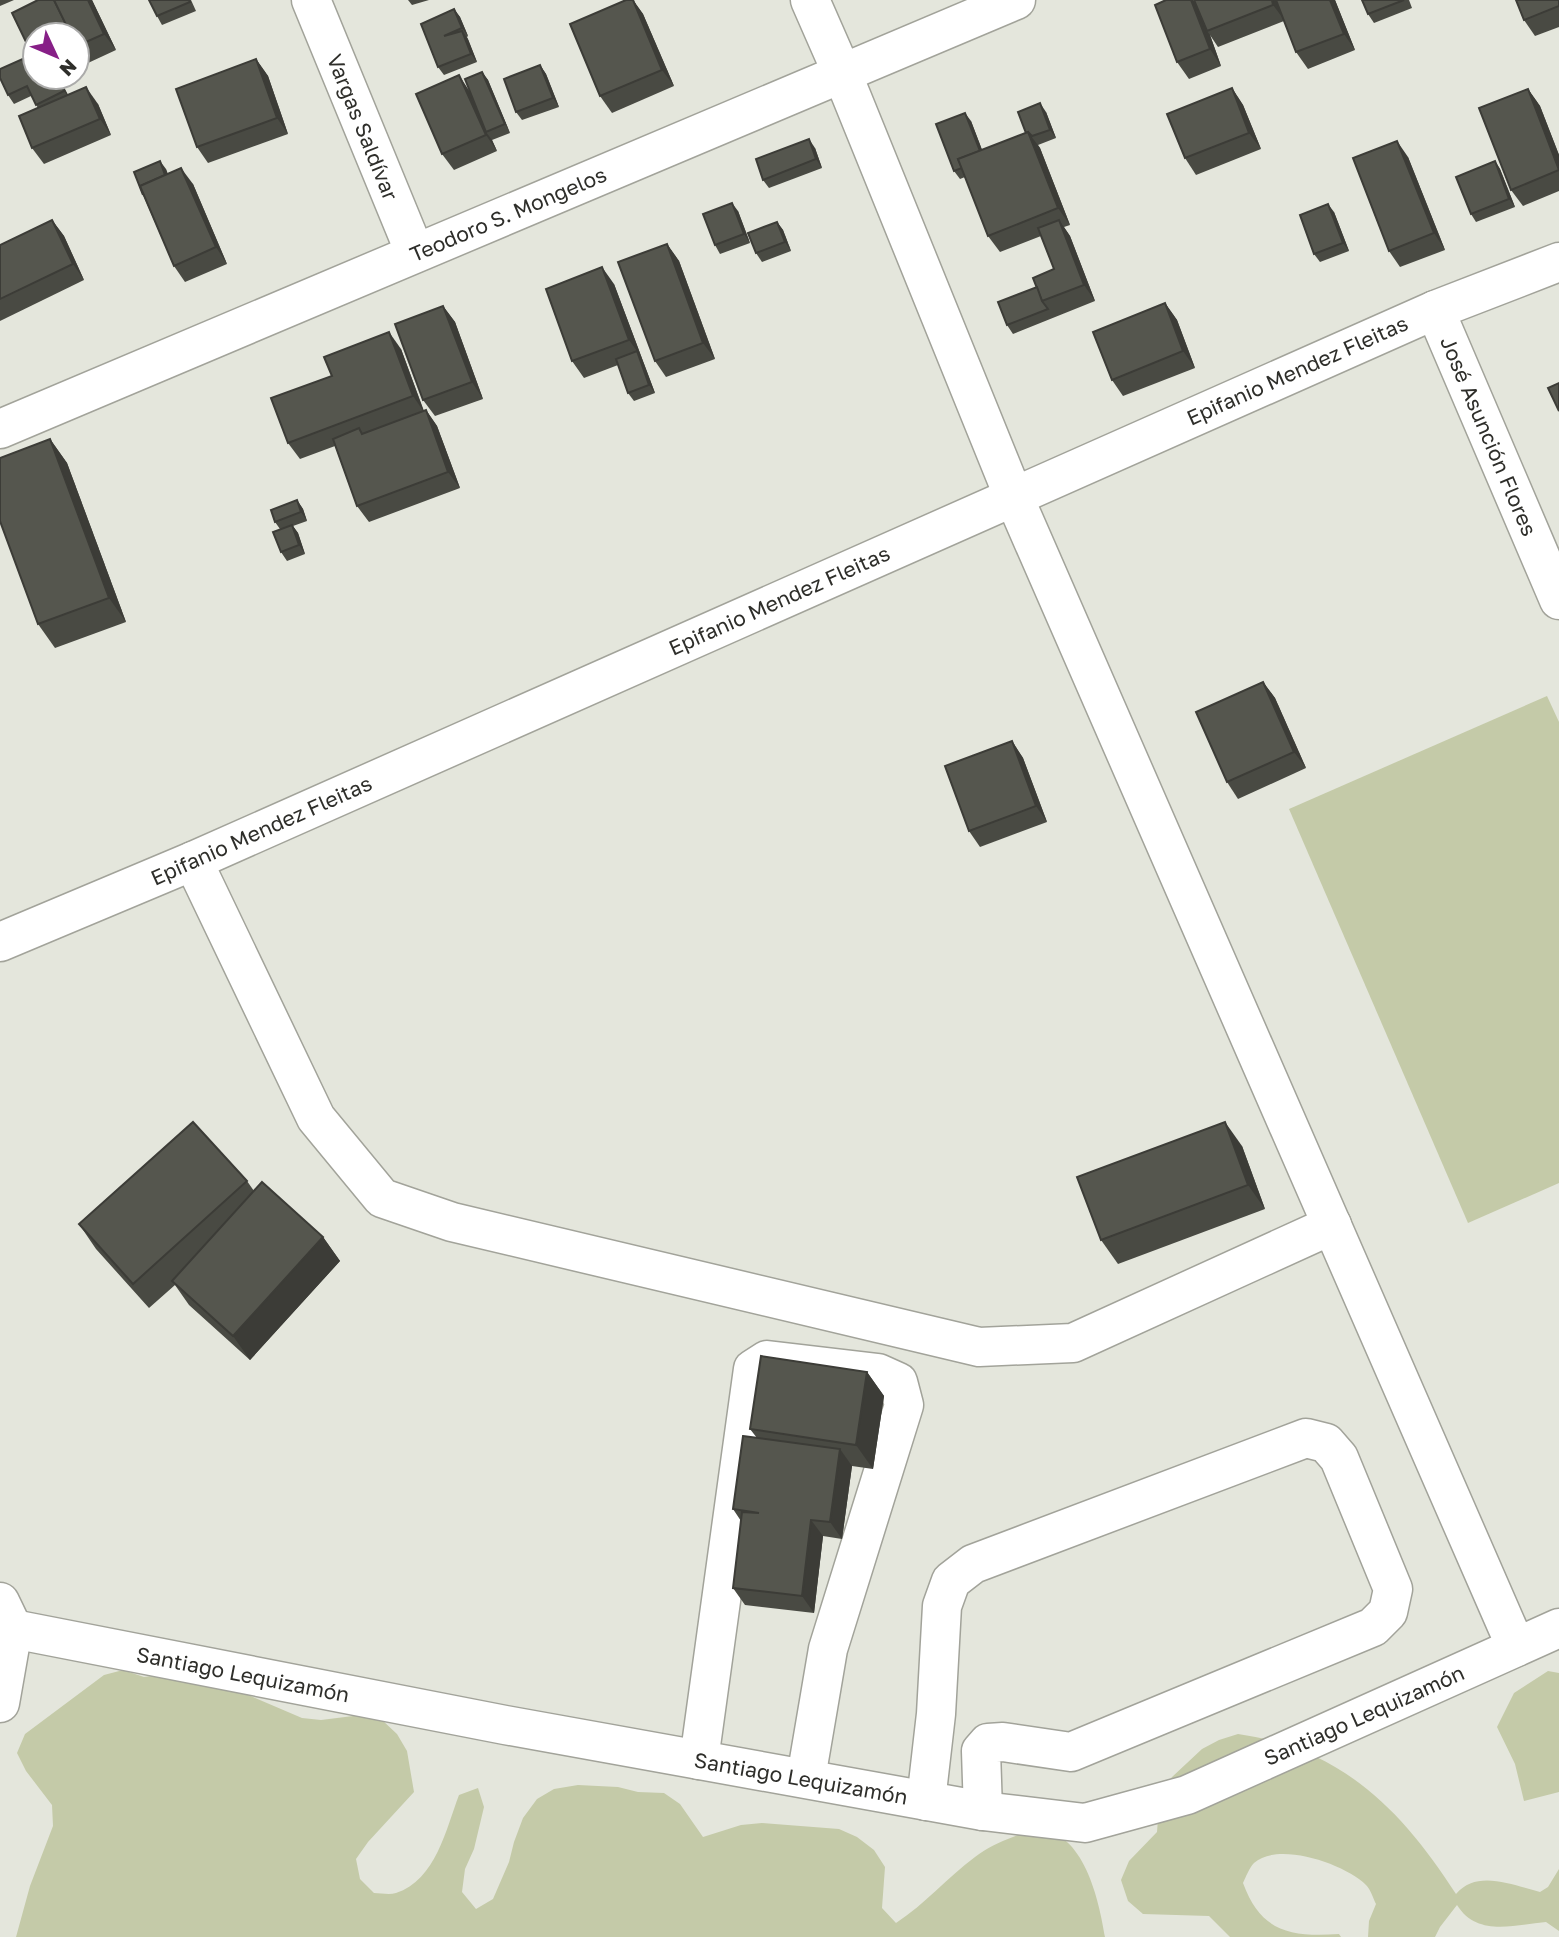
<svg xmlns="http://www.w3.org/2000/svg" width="1559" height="1937" font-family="'Golos Text',sans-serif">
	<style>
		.green { fill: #c4caa8 }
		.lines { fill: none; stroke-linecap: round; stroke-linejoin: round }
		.minor-casing { stroke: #a2a39a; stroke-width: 41 }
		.minor { stroke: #fff; stroke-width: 38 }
		.wall { fill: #494a43 }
		.shaded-wall { fill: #3c3c37 }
		.building { fill: #55564e; stroke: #3c3c37; stroke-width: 2 }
		.labels { text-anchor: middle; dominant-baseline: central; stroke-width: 7; stroke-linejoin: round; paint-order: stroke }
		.street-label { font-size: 21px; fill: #2e2e2a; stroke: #fff }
	</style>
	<rect width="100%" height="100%" fill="#e4e6dc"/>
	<g class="green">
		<polygon points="1547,696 1559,722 1559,1183 1468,1223 1289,809"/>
		<path d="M123,1670L144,1677L167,1674L246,1694L302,1718L321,1720L361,1715L382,1720L397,1734L407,1751L414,1792L368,1842L356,1859L360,1879L374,1893C381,1893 389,1895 396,1893C436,1880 446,1829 459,1795L478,1788L484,1807L474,1849L465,1869L462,1892L476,1909L493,1899L509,1862L514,1842L523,1818L537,1799L554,1789L578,1785L618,1787L638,1792L664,1793L680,1804L703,1837L741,1825L762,1823L839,1829L857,1837L874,1850L885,1867L882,1908L896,1923C925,1904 947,1878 975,1857C987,1848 999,1842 1013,1837C1019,1835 1027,1830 1033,1830C1083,1826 1099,1900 1105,1937H16L30,1886L53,1826L52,1805L26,1771L17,1753L25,1734L104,1675Z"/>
		<polygon points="1548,1671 1559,1673 1559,1792 1524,1801 1515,1764 1497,1727 1514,1693"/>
		<path d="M1238,1734C1342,1749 1401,1809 1456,1894C1477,1869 1512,1885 1540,1892L1548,1887L1559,1869V1931L1546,1922C1513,1925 1477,1937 1457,1905L1440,1927L1435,1937H1368L1369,1921L1376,1904C1373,1898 1371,1890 1366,1885C1345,1864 1278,1841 1254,1863C1249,1868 1246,1877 1243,1883C1261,1932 1290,1937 1339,1934L1341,1937H1230L1209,1916L1143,1914L1128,1901L1121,1880L1129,1861L1157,1832L1160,1792L1172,1777L1202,1749L1219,1740Z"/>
	</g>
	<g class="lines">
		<defs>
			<g id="minor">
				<polyline points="311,0 415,253"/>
				<polyline points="810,0 842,73 1013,495 1516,1647"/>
				<polyline points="1435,310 1559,600"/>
				<polyline points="0,429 1016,0"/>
				<polyline points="193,861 316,1118 382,1198 452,1222 979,1347 1073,1343 1332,1225"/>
				<polyline points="0,942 193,861 1435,310 1559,262"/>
				<polyline points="0,1602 13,1629 0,1703"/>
				<polyline points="13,1629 505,1725 983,1811 1085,1823 1187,1795 1559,1628"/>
				<polyline points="699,1760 753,1369 767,1360 878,1373 898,1382 904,1405 828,1649 806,1778"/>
				<polyline points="926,1801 936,1714 942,1606 951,1581 973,1564 1306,1438 1326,1443 1339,1458 1393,1589 1388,1612 1373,1627 1071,1752 1003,1742 988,1743 981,1751 983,1811"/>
			</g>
		</defs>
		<use href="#minor" class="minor-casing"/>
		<use href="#minor" class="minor"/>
	</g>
	<g class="wall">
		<polygon points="0,0 14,0 0,6"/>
		<polygon points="38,0 92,0 116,50 88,63 77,48 77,35 35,35 34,54 28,46 12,13"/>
		<polygon points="149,0 191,0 196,11 162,25 157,16"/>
		<polygon points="408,0 429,0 412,5"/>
		<polygon points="626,0 633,0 643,14 674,86 612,113 600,96"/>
		<polygon points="1193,0 1195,3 1335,0 1355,50 1308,69 1296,52 1284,21 1218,47 1210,35 1221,66 1189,79 1177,62"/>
		<polygon points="1362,0 1409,0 1412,8 1374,23 1368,14"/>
		<polygon points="1559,0 1559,27 1535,36 1524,20"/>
		<polygon points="454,9 460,17 468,36 467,37 477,62 444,75 438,67"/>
		<polygon points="27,57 33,66 40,81 47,77 58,77 68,95 98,104 111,135 44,164 32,148 38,108 31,96 14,104 8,95"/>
		<polygon points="256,59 268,76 288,134 208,163 197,147"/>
		<polygon points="540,65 546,74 559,107 522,120 516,112"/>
		<polygon points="482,72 488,80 510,133 492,140 497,151 454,170 442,154 469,90"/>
		<polygon points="1232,88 1243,105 1261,149 1196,175 1185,158"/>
		<polygon points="1528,89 1540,106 1559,155 1559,191 1523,206 1511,190"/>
		<polygon points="1046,112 1056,138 1038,145 1040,148 1070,225 1064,227 1070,236 1095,301 1013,334 1007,325 1037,287 1054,269 1041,236 1000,252 988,236 965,177 960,179 954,171 971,121 982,150 1026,133"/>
		<polygon points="815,148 822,168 769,188 763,180"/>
		<polygon points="1408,157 1445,250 1400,267 1389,251"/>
		<polygon points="1495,161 1500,169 1515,207 1476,222 1471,214"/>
		<polygon points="166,169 167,174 193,184 227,264 185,282 174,266 143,195"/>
		<polygon points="738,211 750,243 720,254 715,245"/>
		<polygon points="1334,212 1349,251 1320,262 1314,254"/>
		<polygon points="52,220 64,236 84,280 0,321 0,245"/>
		<polygon points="777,222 783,230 791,251 762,262 756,253"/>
		<polygon points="667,244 679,261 715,359 666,377 655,361"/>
		<polygon points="614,284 655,393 634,401 628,393 618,365 584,378 572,361"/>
		<polygon points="1165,303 1177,320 1195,368 1123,396 1112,380"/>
		<polygon points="443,306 455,322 483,399 435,416 423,400"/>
		<polygon points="401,349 424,411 426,410 437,426 460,488 369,522 357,506 335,446 300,459 288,443"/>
		<polygon points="50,439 67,463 126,622 55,648 38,624"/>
		<polygon points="297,500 303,509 307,521 293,526 298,533 305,554 287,561 281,552 280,529 275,522"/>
		<polygon points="1263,682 1275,698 1306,768 1238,799 1227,782"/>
		<polygon points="1012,741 1023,758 1047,822 980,847 969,831"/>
		<polygon points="1242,1146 1265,1209 1118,1264 1101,1240"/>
		<polygon points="247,1181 254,1191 323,1237 340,1261 250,1360 189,1305 175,1285 149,1308 96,1249 79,1224"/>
		<polygon points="867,1372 884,1396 873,1469 852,1466 842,1539 823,1536 814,1613 745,1605 733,1588 741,1521 733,1509 757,1438 750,1429"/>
	</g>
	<g class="shaded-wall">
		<polygon points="88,0 92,0 116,50 104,34"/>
		<polygon points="633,0 643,14 674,86 662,70"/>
		<polygon points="1191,0 1193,0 1199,8 1207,31 1210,35 1221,66 1210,49"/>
		<polygon points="1272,0 1277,0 1285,21 1273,5"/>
		<polygon points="1330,0 1335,0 1355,50 1344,34"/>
		<polygon points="454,9 460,17 468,36 462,28"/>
		<polygon points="462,31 468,39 477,62 471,54"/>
		<polygon points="256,59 268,76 288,134 277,118"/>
		<polygon points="540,65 546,74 559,107 553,98"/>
		<polygon points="482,72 488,80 510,133 505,124"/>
		<polygon points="459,75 470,92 486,132 492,140 497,151 486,135"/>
		<polygon points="58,77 61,81 70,99 64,91"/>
		<polygon points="86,87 98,104 111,135 100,119"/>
		<polygon points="1232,88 1243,105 1261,149 1249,133"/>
		<polygon points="1528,89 1540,106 1559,155 1559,168"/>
		<polygon points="1040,103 1046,112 1056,138 1050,130"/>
		<polygon points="965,113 971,121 989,168 983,160"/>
		<polygon points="1028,132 1040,148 1070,225 1058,208"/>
		<polygon points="809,139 815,148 822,168 816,159"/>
		<polygon points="1397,141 1408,157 1445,250 1434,233"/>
		<polygon points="160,161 166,169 175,192 169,184"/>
		<polygon points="1495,161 1500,169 1515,207 1509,199"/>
		<polygon points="181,168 193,184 227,264 216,247"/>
		<polygon points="732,203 738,211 750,243 744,234"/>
		<polygon points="1328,204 1334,212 1349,251 1343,243"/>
		<polygon points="52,220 64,236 84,280 73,264"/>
		<polygon points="1059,220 1070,236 1095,301 1084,285"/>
		<polygon points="777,222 783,230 791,251 785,242"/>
		<polygon points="667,244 679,261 715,359 703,343"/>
		<polygon points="602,267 614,284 655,393 649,385 637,351 629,340"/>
		<polygon points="1165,303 1177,320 1195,368 1183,351"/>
		<polygon points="443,306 455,322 483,399 472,382"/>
		<polygon points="389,332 401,349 424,412 413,396"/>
		<polygon points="426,410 437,426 460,488 448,472"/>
		<polygon points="50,439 67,463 126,622 109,598"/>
		<polygon points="297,500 303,509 307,521 301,512"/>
		<polygon points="292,525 298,533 305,554 299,545"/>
		<polygon points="1263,682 1275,698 1306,768 1294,752"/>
		<polygon points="1012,741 1023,758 1047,822 1036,806"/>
		<polygon points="1225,1122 1242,1146 1265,1209 1248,1185"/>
		<polygon points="323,1237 340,1261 250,1360 233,1336"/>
		<polygon points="867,1372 884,1396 873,1469 856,1445"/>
		<polygon points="840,1449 852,1466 842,1539 830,1522"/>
		<polygon points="811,1520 823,1536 814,1613 802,1596"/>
	</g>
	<g class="building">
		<polygon points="38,0 54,0 67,26 49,35 35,35 35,42 28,46 12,13"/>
		<polygon points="54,0 88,0 104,34 77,46 77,35 71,35"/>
		<polygon points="149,0 189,0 190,2 157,16"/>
		<polygon points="626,0 633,0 662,70 600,96 570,24"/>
		<polygon points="1166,0 1191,0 1210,49 1177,62 1155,5"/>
		<polygon points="1194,0 1272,0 1273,5 1207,31"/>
		<polygon points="1276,0 1330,0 1344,34 1296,52"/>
		<polygon points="1362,0 1404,0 1368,14"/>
		<polygon points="1516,0 1559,0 1559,6 1524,20"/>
		<polygon points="454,9 462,28 444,36 462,31 471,54 438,67 421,24"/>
		<polygon points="27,57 35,74 35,77 36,77 38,81 47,77 58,77 64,91 36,105 27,86 8,95 0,78 0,69"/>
		<polygon points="256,59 277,118 197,147 176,89"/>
		<polygon points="540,65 553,98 516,112 504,79"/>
		<polygon points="482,72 505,124 486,132 465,79"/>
		<polygon points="459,75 486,135 442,154 416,94"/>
		<polygon points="86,87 100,119 32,148 19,116"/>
		<polygon points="1232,88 1249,133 1185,158 1167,114"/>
		<polygon points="1528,89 1559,170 1511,190 1479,108"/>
		<polygon points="1040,103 1050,130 1032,136 1028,132 1026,133 1018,112"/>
		<polygon points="965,113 980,151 958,159 962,168 954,171 936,124"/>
		<polygon points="1028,132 1058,208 988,236 958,159"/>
		<polygon points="809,139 816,159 763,180 756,159"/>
		<polygon points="1397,141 1434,233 1389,251 1353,158"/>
		<polygon points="160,161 165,175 140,186 143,195 134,172"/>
		<polygon points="1495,161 1509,199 1471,214 1456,177"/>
		<polygon points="181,168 216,247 174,266 140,186"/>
		<polygon points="732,203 744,234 715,245 703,214"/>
		<polygon points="1328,204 1343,243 1314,254 1300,215"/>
		<polygon points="52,220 73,264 0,299 0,245"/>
		<polygon points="1059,220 1084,285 1042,301 1033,278 1054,269 1038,228"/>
		<polygon points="777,222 785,242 756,253 748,233"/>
		<polygon points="667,244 703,343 655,361 618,262"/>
		<polygon points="602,267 629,340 572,361 546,289"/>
		<polygon points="1037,287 1042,301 1048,309 1007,325 998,302"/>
		<polygon points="1165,303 1183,351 1112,380 1093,332"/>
		<polygon points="443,306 472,382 423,400 395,324"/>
		<polygon points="389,332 413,396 288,443 271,398 332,376 324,357"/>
		<polygon points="637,351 649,385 628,393 616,359"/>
		<polygon points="1559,383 1559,411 1548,388"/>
		<polygon points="426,410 448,472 357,506 333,439 359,428 362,434"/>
		<polygon points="50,439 109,598 38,624 0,521 0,458"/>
		<polygon points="297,500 301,512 275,522 271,510"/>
		<polygon points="292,525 299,545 281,552 273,532"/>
		<polygon points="1263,682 1294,752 1227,782 1196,712"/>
		<polygon points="1012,741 1036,806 969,831 945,766"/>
		<polygon points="193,1122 247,1181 133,1284 79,1224"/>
		<polygon points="1225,1122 1248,1185 1101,1240 1077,1177"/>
		<polygon points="262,1182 323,1237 233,1336 172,1281"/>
		<polygon points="761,1356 867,1372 856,1445 750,1429"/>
		<polygon points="743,1436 840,1449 830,1522 811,1520 802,1596 733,1588 742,1512 759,1513 733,1509"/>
	</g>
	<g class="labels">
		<g class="street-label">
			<text transform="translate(363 127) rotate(68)">Vargas Saldívar</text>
			<text transform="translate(508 214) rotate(-23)">Teodoro S. Mongelos</text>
			<text transform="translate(1297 370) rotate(-24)">Epifanio Mendez Fleitas</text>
			<text transform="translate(1489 436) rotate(67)">José Asunción Flores</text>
			<text transform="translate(779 600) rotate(-24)">Epifanio Mendez Fleitas</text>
			<text transform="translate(261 830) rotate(-24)">Epifanio Mendez Fleitas</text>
			<text transform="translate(243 1674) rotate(11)">Santiago Lequizamón</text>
			<text transform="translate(1364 1715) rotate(-24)">Santiago Lequizamón</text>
			<text transform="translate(801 1778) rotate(10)">Santiago Lequizamón</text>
		</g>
	</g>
	<g transform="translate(56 56) rotate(134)"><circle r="33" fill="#ffffff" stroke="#ababaa" stroke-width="2"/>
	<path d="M0-5L12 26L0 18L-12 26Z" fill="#871f87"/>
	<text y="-10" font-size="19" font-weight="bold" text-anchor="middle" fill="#2e2e2a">N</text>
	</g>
</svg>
